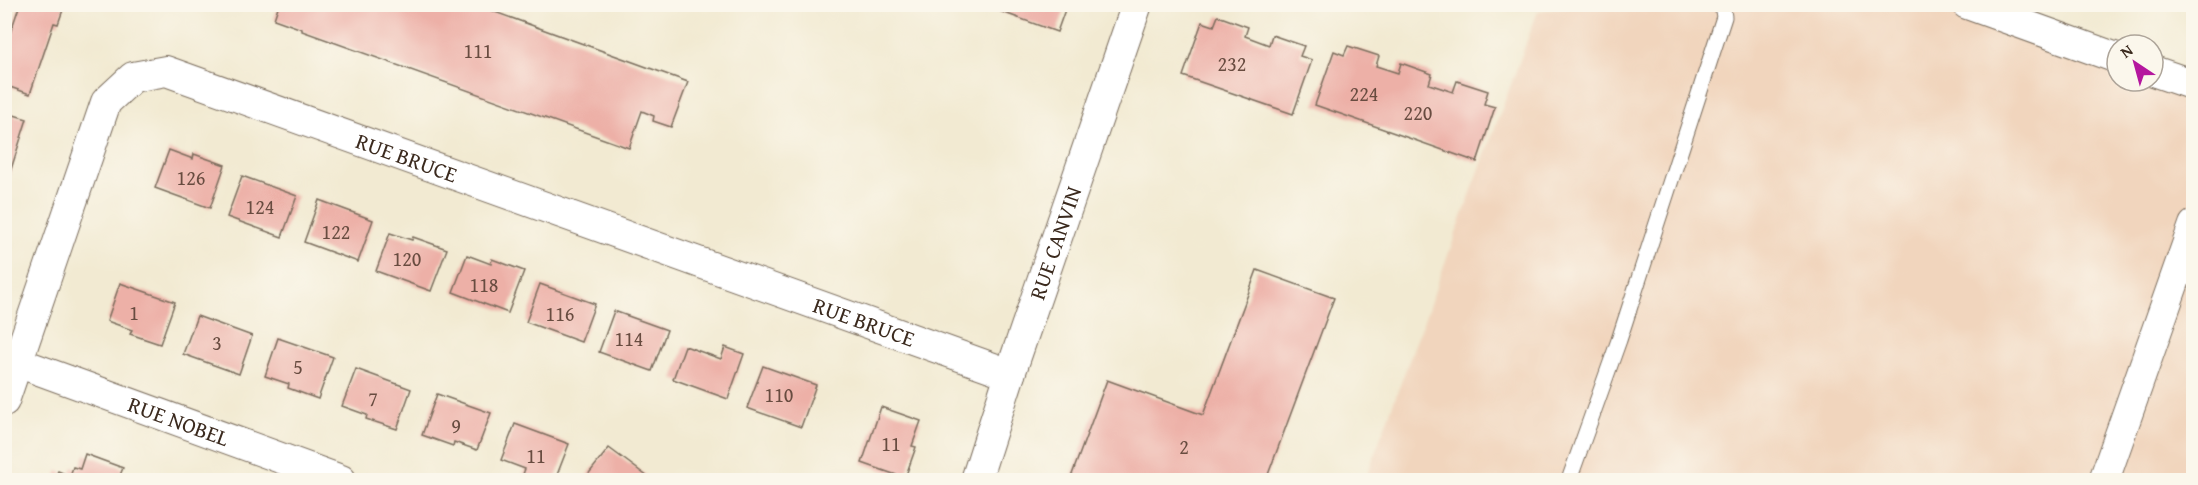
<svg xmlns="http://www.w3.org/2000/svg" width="2198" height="485" font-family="'Gentium Book Plus',serif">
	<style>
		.built { fill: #f1d5bd }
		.building { fill: #edb0a7 }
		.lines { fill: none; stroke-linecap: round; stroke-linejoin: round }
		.lane-casing { stroke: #7b6d5d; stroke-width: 17 }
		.street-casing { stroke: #7b6d5d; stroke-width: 32 }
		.lane { stroke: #fff; stroke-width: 15 }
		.street { stroke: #fff; stroke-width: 30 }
		.labels { text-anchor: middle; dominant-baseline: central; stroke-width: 4.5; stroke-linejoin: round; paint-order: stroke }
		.number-label { font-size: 20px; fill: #684c40 }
		.street-label { font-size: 22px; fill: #3b2a1e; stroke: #fbf7ec }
	</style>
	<rect width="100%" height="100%" fill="#fbf7ec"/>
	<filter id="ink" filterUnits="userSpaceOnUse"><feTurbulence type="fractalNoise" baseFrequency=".0167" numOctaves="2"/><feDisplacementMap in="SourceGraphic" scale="12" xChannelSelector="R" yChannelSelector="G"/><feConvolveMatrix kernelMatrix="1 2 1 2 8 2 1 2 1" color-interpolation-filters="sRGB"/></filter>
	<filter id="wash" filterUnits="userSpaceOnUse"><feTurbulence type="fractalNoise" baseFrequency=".008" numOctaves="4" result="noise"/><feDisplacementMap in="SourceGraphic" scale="24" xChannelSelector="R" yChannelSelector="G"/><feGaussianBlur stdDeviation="1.35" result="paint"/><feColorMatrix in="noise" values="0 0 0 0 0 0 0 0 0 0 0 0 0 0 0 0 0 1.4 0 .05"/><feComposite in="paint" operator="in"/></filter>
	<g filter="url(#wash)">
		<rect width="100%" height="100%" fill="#f2ead2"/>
		<polygon class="built" points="1593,4 1967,5 2117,58 2117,81 2153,81 2193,85 2193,480 1365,480 1538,11"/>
		<g id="blocks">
			<g class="building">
				<polygon points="20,4 65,4 58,24 54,23 30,94 4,85 4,51"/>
				<polygon points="279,4 473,4 688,82 671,127 653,121 654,116 642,111 629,148 302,31 302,29 274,19"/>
				<polygon points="980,4 1067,4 1057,32"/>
				<polygon points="1218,16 1248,27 1245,36 1269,45 1272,35 1304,46 1300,56 1312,60 1293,114 1183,76 1202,22 1214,26"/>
				<polygon points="1348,46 1379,56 1376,66 1398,73 1401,63 1432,74 1429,84 1453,92 1457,81 1488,91 1484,104 1495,107 1477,162 1315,105 1334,51 1344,55"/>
				<polygon points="4,112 27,119 5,188 4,187"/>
				<polygon points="169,150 193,159 194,154 225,165 210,208 155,188"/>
				<polygon points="242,176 297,196 282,237 227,217"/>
				<polygon points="319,200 373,220 358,262 304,242"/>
				<polygon points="390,233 412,240 413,237 447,249 431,291 376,271"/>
				<polygon points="467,255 491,264 492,259 524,271 508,313 453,292"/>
				<polygon points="1257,270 1334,298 1266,480 1070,480 1107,380 1203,415"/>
				<polygon points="120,283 175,302 160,344 130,334 132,330 107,321"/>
				<polygon points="540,284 595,304 581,342 526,322"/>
				<polygon points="614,311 667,330 652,371 599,352"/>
				<polygon points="197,316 252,336 239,374 183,354"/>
				<polygon points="278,338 333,357 318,399 288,388 289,384 265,376"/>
				<polygon points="685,346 721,359 725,347 744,354 728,399 673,379"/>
				<polygon points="763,366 816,385 801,427 747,408"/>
				<polygon points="356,369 411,389 397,429 366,419 367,415 342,406"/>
				<polygon points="437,394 491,413 477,450 454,442 453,446 422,435"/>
				<polygon points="881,407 921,421 912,446 916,447 905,478 862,463"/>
				<polygon points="515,424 569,444 555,480 542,480 523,474 525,469 501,460"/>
				<polygon points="609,448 652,480 590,480 586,477"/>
				<polygon points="85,454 123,468 118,480 54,480 58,471 70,476 73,467 80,469"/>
			</g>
		</g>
	</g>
	<g filter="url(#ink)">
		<use href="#blocks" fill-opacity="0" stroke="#7b6d5d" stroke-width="1.5"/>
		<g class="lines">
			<defs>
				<polyline id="lane" points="1569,480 1619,340 1724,17 1722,4"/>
				<g id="street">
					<polyline points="1967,4 2117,58"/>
					<polyline points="2153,71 2194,85"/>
					<path id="s1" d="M17,362L341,480"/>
					<path id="s2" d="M4,401L106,102L133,77L166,71L1010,374"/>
					<path id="s3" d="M976,480L1010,374L1137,4"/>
					<polyline points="2104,480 2194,225"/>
				</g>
			</defs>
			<use href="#lane" class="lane-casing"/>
			<use href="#street" class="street-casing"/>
			<use href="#lane" class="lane"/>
			<use href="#street" class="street"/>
		</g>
	</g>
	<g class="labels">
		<g class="number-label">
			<text x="478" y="50">111</text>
			<text x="1232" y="63">232</text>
			<text x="1364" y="93">224</text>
			<text x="1418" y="112">220</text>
			<text x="191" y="177">126</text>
			<text x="260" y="206">124</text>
			<text x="336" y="231">122</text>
			<text x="407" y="258">120</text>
			<text x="484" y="284">118</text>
			<text x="134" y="312">1</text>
			<text x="560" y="313">116</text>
			<text x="629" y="338">114</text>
			<text x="217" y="342">3</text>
			<text x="298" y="366">5</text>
			<text x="779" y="394">110</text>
			<text x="373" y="398">7</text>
			<text x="456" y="425">9</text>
			<text x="891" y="443">11</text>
			<text x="1184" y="446">2</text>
			<text x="536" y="455">11</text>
		</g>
		<g class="street-label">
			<text stroke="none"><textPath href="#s2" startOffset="642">RUE BRUCE</textPath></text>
			<text stroke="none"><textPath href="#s3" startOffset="250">RUE CANVIN</textPath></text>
			<text stroke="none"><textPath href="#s2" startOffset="1128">RUE BRUCE</textPath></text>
			<text stroke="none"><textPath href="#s1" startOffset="172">RUE NOBEL</textPath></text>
		</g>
	</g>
	<rect width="2198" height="485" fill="none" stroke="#fbf7ec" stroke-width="24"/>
	<g transform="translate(2135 63) rotate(324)"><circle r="28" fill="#fbf7ec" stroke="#aea59a" stroke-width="1.5"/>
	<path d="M0-4.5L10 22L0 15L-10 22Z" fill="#b5179e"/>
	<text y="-9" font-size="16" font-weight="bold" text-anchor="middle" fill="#3b2a1e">N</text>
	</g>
</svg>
